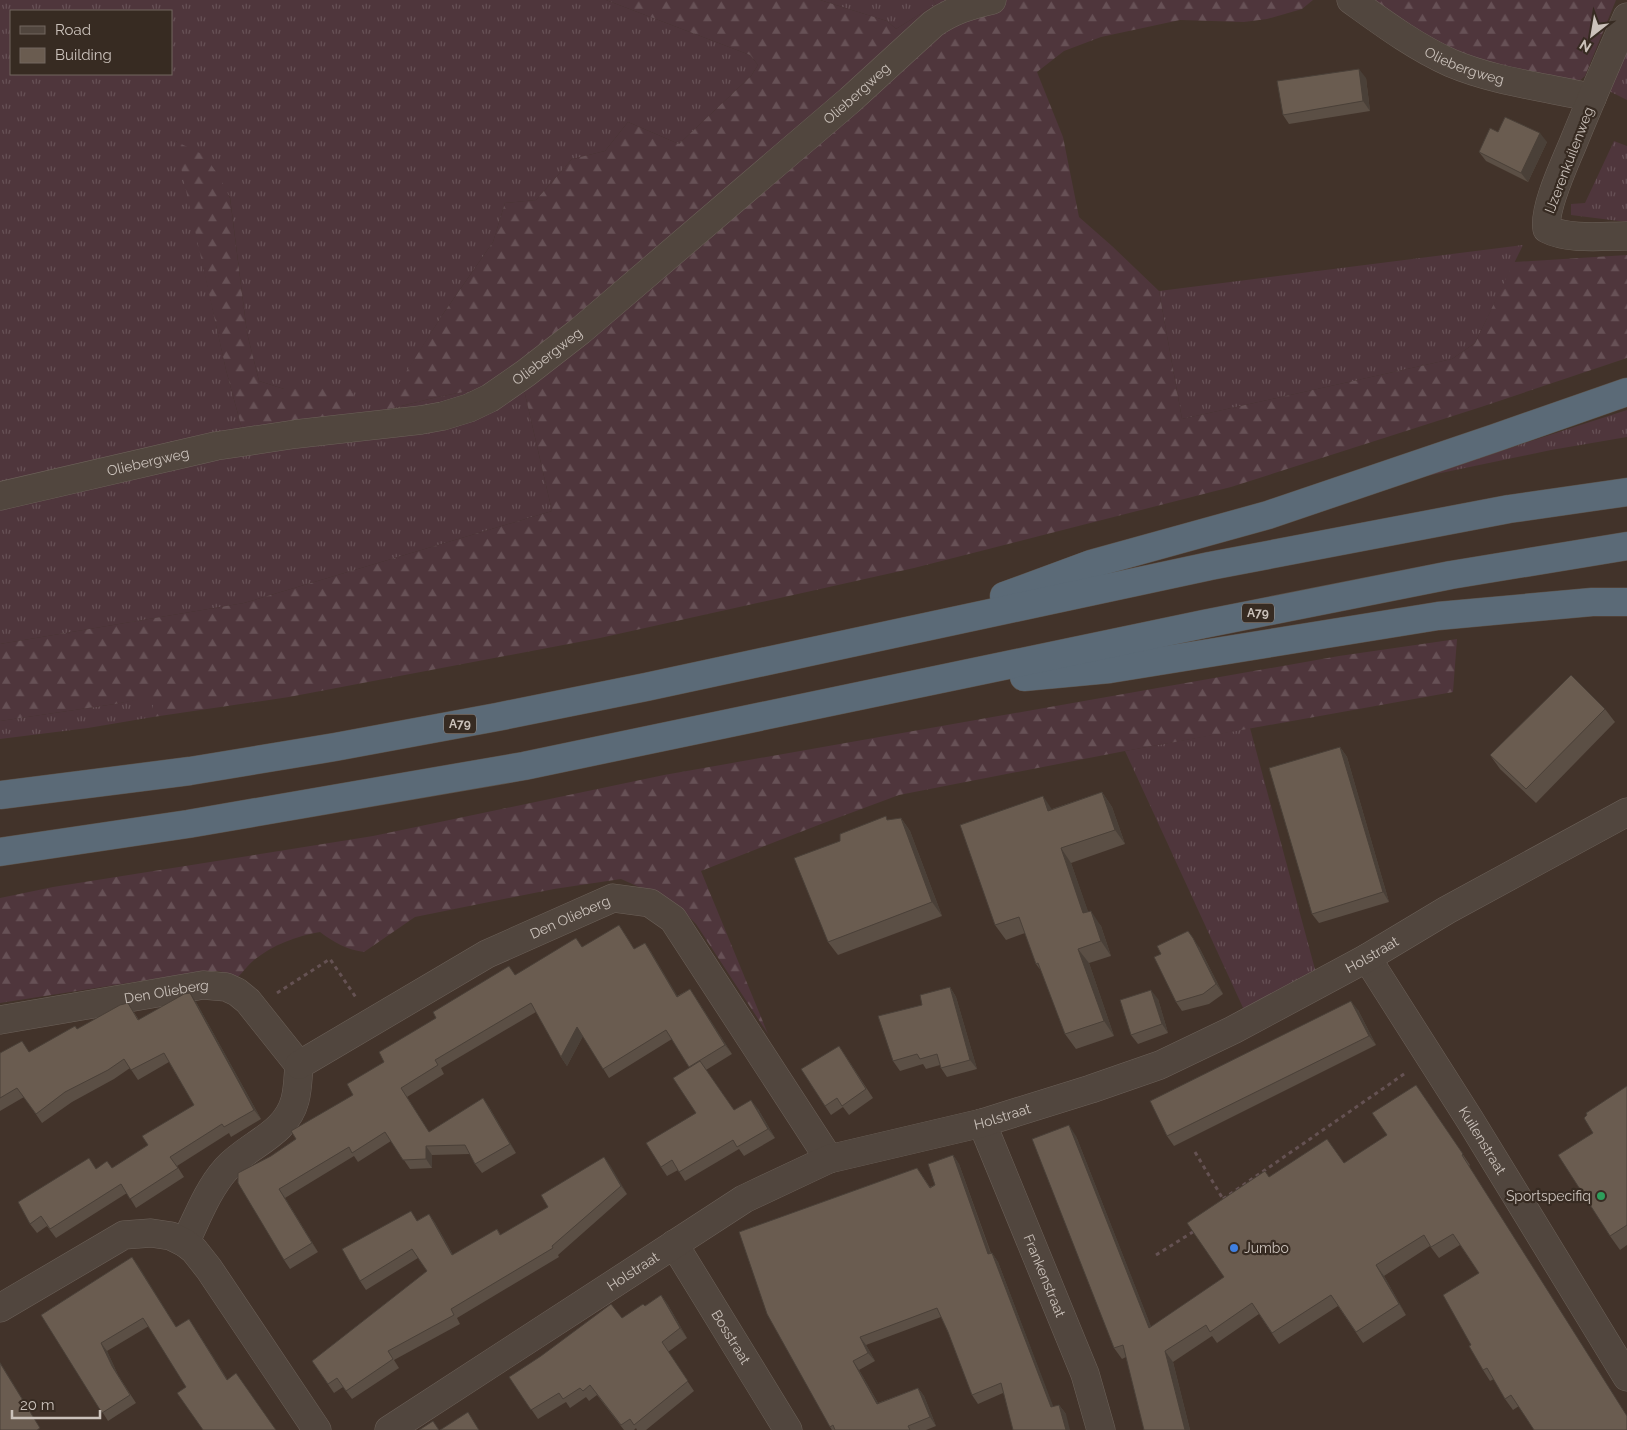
<svg xmlns="http://www.w3.org/2000/svg" width="1627" height="1430" font-family="Raleway,sans-serif">
	<style>
		.grass { fill: url(#grass-tufts); fill-rule: evenodd }
		.forest { fill: url(#forest-firs) }
		.lines { fill: none; stroke-linecap: round; stroke-linejoin: round }
		.minor-casing { stroke: #6c6159; stroke-width: 29 }
		.motorway-casing { stroke: #5c5148; stroke-width: 29 }
		.path { stroke: #655253; stroke-width: 3; stroke-dasharray: 4 4; stroke-linecap: butt }
		.minor { stroke: #51463e; stroke-width: 28 }
		.motorway { stroke: #5b6a77; stroke-width: 28 }
		.wall { fill: #5b4f45 }
		.shaded-wall { fill: #4a4038 }
		.building { fill: #6a5c50; stroke: #4a4038 }
		.leisure-dot { fill: #2e9e5b; stroke: #372b22; stroke-width: 2 }
		.shop-dot { fill: #3f7fe0; stroke: #372b22; stroke-width: 2 }
		.labels { text-anchor: middle; dominant-baseline: central; stroke-width: 4.5; stroke-linejoin: round; paint-order: stroke }
		.shield { fill: #372b22; stroke: #9f958d; stroke-width: 1 }
		.shield-label { font-size: 12px; font-weight: bold; fill: #cbc2bb }
		.street-label { font-size: 14px; fill: #cbc2bb; stroke: #372b22 }
		.poi-label { font-size: 14px; fill: #cbc2bb; stroke: #372b22; text-anchor: end }
	</style>
	<defs>
		<pattern id="grass-tufts" width="24" height="20" patternUnits="userSpaceOnUse" patternTransform="scale(1.25)"><rect width="24" height="20" fill="#4f363c"/><path d="M3 7l-1-3M5 7V3M7 7l1-3M15 17l-1-3M17 17v-4M19 17l1-3" fill="none" stroke="#675156"/></pattern>
		<pattern id="forest-firs" width="22" height="20" patternUnits="userSpaceOnUse" patternTransform="scale(1.25)"><rect width="22" height="20" fill="#4f363c"/><path d="M5 1l3.5 6h-7zM16 11l3.5 6h-7z" fill="#675156"/></pattern>
	</defs>
	<rect width="100%" height="100%" fill="#42332a"/>
	<g class="grass">
		<path d="M0,0H606L750,55L758,65L751,76L679,144L628,122L605,151L572,159L536,200L505,203L493,242L443,314L382,411L437,397L522,381L552,511L244,603L0,644ZM11,11H171V74H11ZM176,141L230,197L247,333L259,381L284,389H311L242,429L226,370Z"/>
		<polygon points="820,0 933,0 936,4 896,29 887,21"/>
		<polygon points="1627,36 1627,100 1605,89"/>
		<polygon points="1614,141 1627,146 1627,222 1571,215 1571,204 1585,203"/>
		<polygon points="1523,245 1475,343 1452,359 1182,419 1159,291"/>
		<polygon points="1627,410 1627,437 1551,450 1417,478"/>
		<polygon points="153,696 153,717 88,728 0,739 0,721 115,704"/>
		<polygon points="1250,728 1316,973 1245,1012 1125,751"/>
	</g>
	<g class="forest">
		<polygon points="606,0 820,0 887,21 896,29 936,4 933,0 1313,0 1302,9 1267,19 1244,22 1180,20 1101,37 1064,51 1037,72 1063,137 1079,217 1112,246 1159,291 1182,419 1452,359 1475,343 1514,262 1627,255 1627,358 1481,407 1231,487 914,568 600,638 289,697 153,717 153,697 115,704 0,721 0,644 244,603 552,511 522,381 437,397 381,411 443,314 493,242 505,203 536,200 572,159 605,151 628,122 679,144 751,76 758,65 750,55"/>
		<polygon points="1372,0 1616,0 1585,76 1576,84 1465,68"/>
		<polygon points="175,141 204,155 219,176 230,198 247,333 259,381 284,389 311,389 347,384 354,395 357,418 242,429 226,370"/>
		<path d="M1457,639L1453,692L1125,751L899,795L821,824L701,871L768,1034L696,924L675,903L621,879L554,889L415,917L364,952C345,949 335,943 320,932C296,936 273,945 254,960C248,965 243,972 238,977L219,971L160,978L0,1003V898L53,887L373,836L664,775L1339,656Z"/>
	</g>
	<g class="lines">
		<defs>
			<g id="minor">
				<path id="s1" d="M1351,0C1383,23 1415,47 1451,63C1496,82 1546,87 1592,98"/>
				<path d="M1627,17C1609,58 1591,99 1574,141C1566,161 1543,208 1547,229C1568,240 1603,236 1627,236"/>
				<path id="s2" d="M0,496L216,446L296,434L421,420L443,416L469,408L490,398L526,373L580,331L850,100L933,24C951,11 970,5 992,0"/>
				<path id="s3" d="M1367,958L1470,1120L1627,1377"/>
				<path id="s4" d="M0,1020L203,985L226,987L237,992L248,1001L299,1065C298,1076 298,1089 295,1100C286,1135 248,1144 226,1169C208,1189 197,1218 185,1243"/>
				<path id="s5" d="M299,1065L487,954L613,898L650,903L673,919L829,1159"/>
				<path id="s6" d="M982,1123L1085,1374L1101,1430"/>
				<path id="s7" d="M674,1244L788,1430"/>
				<polyline points="0,1308 124,1235 151,1233 171,1236 185,1243 194,1250 209,1269 317,1430"/>
				<path id="s8" d="M389,1430L744,1199L829,1159L982,1123L1091,1089L1160,1065L1233,1030L1367,958L1447,910L1627,812"/>
			</g>
			<g id="motorway">
				<polyline points="1004,596 1091,564 1268,515 1495,438 1627,392"/>
				<polyline points="1024,677 1110,669 1438,616 1592,602 1627,602"/>
				<polyline points="0,795 190,771 335,747 497,717 646,687 1210,566 1509,509 1627,492"/>
				<polyline points="0,852 188,824 524,766 1204,624 1451,575 1627,546"/>
			</g>
		</defs>
		<use href="#minor" class="minor-casing"/>
		<use href="#motorway" class="motorway-casing"/>
		<g class="path">
			<polyline points="277,993 330,959 357,999"/>
			<polyline points="1195,1152 1223,1199"/>
			<polyline points="1223,1199 1407,1072"/>
			<polyline points="1156,1255 1196,1230"/>
		</g>
		<use href="#minor" class="minor"/>
		<use href="#motorway" class="motorway"/>
	</g>
	<g class="wall">
		<polygon points="1366,78 1370,111 1289,124 1283,115"/>
		<polygon points="1498,132 1547,142 1528,182 1486,161 1479,152"/>
		<polygon points="1605,709 1615,722 1536,803 1500,769 1490,755"/>
		<polygon points="1340,747 1347,757 1389,902 1319,923 1312,914"/>
		<polygon points="1102,792 1112,807 1125,844 1071,863 1088,912 1101,926 1111,956 1089,963 1114,1036 1076,1049 1065,1034 1042,972 1036,964 1025,933 1006,940 995,925 1052,809"/>
		<polygon points="901,818 910,831 942,916 838,955 828,942 840,841 889,820"/>
		<polygon points="625,934 634,949 645,943 651,952 677,996 690,989 732,1054 706,1070 734,1110 758,1109 775,1138 744,1156 739,1149 685,1181 678,1170 667,1176 661,1167 696,1113 689,1067 672,1039 609,1078 583,1036 567,1066 561,1057 536,1012 441,1068 444,1074 407,1097 429,1132 483,1098 489,1107 516,1153 482,1173 475,1164 470,1154 432,1155 432,1168 410,1169 391,1141 358,1162 354,1156 285,1198 318,1252 290,1269 284,1260 271,1156 296,1139 353,1095 384,1062 516,975 582,947"/>
		<polygon points="1199,947 1223,994 1209,1004 1182,1011 1176,1002"/>
		<polygon points="950,987 956,997 977,1069 947,1077 941,1068 940,1065 926,1069 923,1064 900,1071 893,1061 922,1005"/>
		<polygon points="1158,999 1168,1033 1138,1044 1131,1035"/>
		<polygon points="196,1002 261,1119 231,1137 229,1133 177,1166 184,1177 136,1208 127,1193 56,1238 47,1226 37,1233 30,1224 97,1168 112,1168 148,1145 194,1105 169,1062 138,1080 130,1068 114,1079 72,1102 42,1123 24,1097 0,1111 0,1053 30,1052 78,1029 128,1003 139,1020"/>
		<polygon points="1358,1010 1376,1045 1174,1146 1167,1136"/>
		<polygon points="839,1046 873,1098 849,1115 843,1107 831,1115 825,1106"/>
		<polygon points="1416,1085 1470,1165 1469,1166 1519,1406 1513,1410 1505,1399 1494,1379 1490,1381 1483,1370 1471,1345 1479,1273 1460,1245 1439,1258 1430,1246 1384,1276 1406,1315 1363,1343 1338,1306 1279,1344 1259,1314 1217,1343 1212,1336 1173,1362 1190,1430 1144,1430 1126,1357 1122,1359 1114,1348 1076,1136 1151,1327 1224,1277 1269,1177 1344,1163 1387,1135"/>
		<polygon points="1627,1086 1627,1245 1620,1250 1610,1236 1593,1133"/>
		<polygon points="953,1155 959,1164 991,1253 992,1253 998,1262 1053,1407 1059,1405 1066,1414 1003,1393 978,1404 972,1395 948,1332 941,1317 866,1345 875,1361 859,1370 878,1403 918,1388 924,1396 936,1426 926,1430 832,1430 830,1427 739,1232 917,1168 930,1187 935,1185"/>
		<polygon points="604,1157 627,1194 558,1255 559,1257 457,1318 460,1324 394,1360 399,1368 352,1399 343,1387 334,1393 312,1361 427,1271 418,1258 366,1290 360,1281 418,1220 429,1214 435,1223 453,1255 497,1229 501,1235 548,1207"/>
		<polygon points="132,1257 176,1327 189,1319 227,1379 276,1430 186,1387 149,1326 107,1351 118,1375 136,1403 108,1421 41,1315"/>
		<polygon points="661,1295 668,1305 687,1338 668,1352 694,1391 646,1430 637,1430 636,1428 634,1430 624,1430 597,1395 589,1401 586,1397 570,1408 566,1402 538,1419 509,1377 622,1318 645,1306"/>
	</g>
	<g class="shaded-wall">
		<polygon points="1359,69 1366,78 1370,111 1363,101"/>
		<polygon points="1540,133 1547,142 1528,182 1521,173"/>
		<polygon points="1340,747 1347,757 1389,902 1383,892"/>
		<polygon points="1102,792 1112,807 1125,844 1115,830"/>
		<polygon points="1043,796 1053,811 1048,811"/>
		<polygon points="901,818 910,831 942,916 932,902"/>
		<polygon points="1061,848 1071,863 1094,928 1083,913"/>
		<polygon points="1091,911 1101,926 1111,956 1101,941"/>
		<polygon points="1193,938 1199,947 1223,994 1216,984"/>
		<polygon points="645,943 651,952 683,1005 677,997"/>
		<polygon points="1078,949 1089,963 1114,1036 1104,1021"/>
		<polygon points="950,987 956,997 977,1069 970,1060"/>
		<polygon points="690,989 696,998 732,1054 725,1045"/>
		<polygon points="1151,990 1158,999 1168,1033 1162,1024"/>
		<polygon points="190,993 196,1002 261,1119 254,1110"/>
		<polygon points="1351,1001 1358,1010 1376,1045 1369,1036"/>
		<polygon points="577,1027 583,1036 567,1066 561,1057"/>
		<polygon points="483,1098 489,1107 516,1153 510,1144"/>
		<polygon points="751,1100 758,1109 775,1138 768,1129"/>
		<polygon points="1069,1125 1076,1136 1156,1339 1149,1328"/>
		<polygon points="426,1146 432,1155 432,1168 426,1159"/>
		<polygon points="953,1155 959,1164 994,1263 988,1254"/>
		<polygon points="604,1157 610,1165 627,1194 621,1186"/>
		<polygon points="279,1189 285,1198 318,1252 312,1243"/>
		<polygon points="429,1214 435,1223 458,1264 452,1255"/>
		<polygon points="992,1253 998,1262 1057,1416 1051,1407"/>
		<polygon points="132,1257 138,1265 182,1336 176,1327"/>
		<polygon points="1376,1265 1384,1276 1406,1315 1399,1304"/>
		<polygon points="661,1295 668,1305 687,1338 680,1328"/>
		<polygon points="189,1319 195,1328 233,1388 227,1380"/>
		<polygon points="860,1337 866,1345 875,1361 868,1353"/>
		<polygon points="101,1343 107,1351 118,1375 136,1403 112,1366"/>
		<polygon points="1165,1351 1173,1362 1190,1430 1185,1430"/>
		<polygon points="853,1361 859,1370 883,1412 877,1404"/>
		<polygon points="0,1362 42,1430 0,1363"/>
		<polygon points="918,1388 924,1396 936,1426 930,1417"/>
		<polygon points="1059,1405 1066,1414 1070,1430 1066,1430"/>
	</g>
	<g class="building">
		<polygon points="1359,69 1363,101 1283,115 1277,81"/>
		<polygon points="1505,117 1540,133 1521,173 1479,152 1490,128 1498,132"/>
		<polygon points="1571,675 1605,709 1526,789 1490,755"/>
		<polygon points="1340,747 1383,892 1312,914 1269,768"/>
		<polygon points="1102,792 1115,830 1061,848 1083,913 1091,911 1101,941 1078,949 1104,1021 1065,1034 1038,963 1036,964 1019,917 995,925 960,825 1043,796 1048,811"/>
		<polygon points="886,816 887,820 901,818 932,902 828,942 794,858 840,841 840,834"/>
		<polygon points="619,925 634,949 645,943 677,997 690,989 725,1045 689,1067 666,1030 603,1069 577,1027 561,1057 531,1003 435,1060 438,1065 401,1088 429,1132 483,1098 510,1144 475,1164 465,1145 426,1146 426,1159 403,1160 385,1132 352,1153 349,1147 279,1189 312,1243 284,1260 238,1183 238,1173 271,1156 296,1139 291,1131 353,1095 347,1084 384,1062 379,1052 436,1018 433,1012 509,966 515,975 576,938 582,947"/>
		<polygon points="1188,931 1193,938 1216,984 1203,994 1176,1002 1154,957 1161,954 1157,946"/>
		<polygon points="950,987 970,1060 941,1068 937,1054 920,1059 917,1054 893,1061 878,1016 922,1005 920,995"/>
		<polygon points="1151,990 1162,1024 1131,1035 1120,1000"/>
		<polygon points="190,993 254,1110 224,1127 222,1124 170,1157 178,1168 130,1199 121,1184 50,1229 41,1216 30,1224 18,1202 89,1158 96,1169 107,1161 112,1168 148,1145 142,1136 194,1105 164,1053 131,1070 124,1059 108,1070 65,1092 36,1114 17,1088 0,1098 0,1053 22,1041 29,1052 75,1026 77,1029 120,1005 128,1003 138,1020 184,994"/>
		<polygon points="1351,1001 1369,1036 1167,1136 1150,1101"/>
		<polygon points="839,1046 866,1089 842,1106 837,1098 825,1106 801,1069"/>
		<polygon points="700,1061 734,1110 751,1100 768,1129 737,1147 733,1140 679,1172 672,1160 661,1167 646,1143 696,1113 673,1078"/>
		<polygon points="1416,1085 1463,1154 1462,1155 1627,1416 1627,1430 1534,1430 1511,1395 1505,1399 1487,1368 1483,1370 1469,1346 1471,1345 1443,1295 1479,1273 1453,1234 1431,1247 1424,1235 1376,1265 1399,1304 1356,1332 1331,1295 1272,1333 1252,1303 1210,1332 1206,1325 1165,1351 1185,1430 1144,1430 1123,1345 1114,1348 1032,1139 1069,1125 1149,1328 1224,1277 1187,1223 1265,1171 1269,1177 1327,1139 1344,1163 1387,1135 1372,1113"/>
		<polygon points="1627,1086 1627,1225 1610,1236 1558,1155 1593,1133 1584,1118 1587,1115 1586,1113"/>
		<polygon points="953,1155 988,1254 992,1253 1051,1407 1059,1405 1066,1430 1013,1430 1001,1383 972,1395 948,1332 937,1308 860,1337 868,1353 853,1361 877,1404 918,1388 930,1417 908,1426 910,1430 835,1430 833,1425 830,1427 767,1314 739,1232 917,1168 930,1188 935,1185 928,1164"/>
		<polygon points="604,1157 621,1186 552,1246 553,1248 451,1309 454,1315 388,1351 393,1359 346,1391 337,1378 328,1384 312,1361 427,1271 412,1249 360,1281 342,1249 411,1211 417,1221 429,1214 452,1255 497,1229 500,1235 548,1207 541,1195"/>
		<polygon points="132,1257 176,1327 189,1319 227,1380 236,1373 276,1430 203,1430 177,1393 186,1387 143,1318 101,1343 112,1366 130,1395 102,1413 41,1315"/>
		<polygon points="661,1295 680,1328 662,1342 688,1381 634,1425 630,1419 621,1425 590,1385 583,1391 580,1388 563,1399 559,1393 531,1410 509,1377 541,1356 611,1304 622,1318 643,1304 645,1306"/>
		<polygon points="0,1363 40,1428 37,1430 0,1430"/>
		<polygon points="468,1412 479,1430 440,1430"/>
		<polygon points="433,1421 439,1430 419,1430"/>
	</g>
	<circle class="leisure-dot" cx="1601" cy="1196" r="5"/>
	<circle class="shop-dot" cx="1234" cy="1248" r="5"/>
	<g class="labels">
		<g class="shield">
			<rect x="1242" y="603.5" width="32" height="19" rx="4"/>
			<rect x="444" y="714.5" width="32" height="19" rx="4"/>
		</g>
		<g class="shield-label">
			<text x="1258" y="613">A79</text>
			<text x="460" y="724">A79</text>
		</g>
		<g class="street-label">
			<text stroke="none"><textPath href="#s1" startOffset="132">Oliebergweg</textPath></text>
			<text stroke="none"><textPath href="#s2" startOffset="978">Oliebergweg</textPath></text>
			<text transform="translate(1569 160) rotate(-69)">IJzerenkuilenweg</text>
			<text stroke="none"><textPath href="#s2" startOffset="572">Oliebergweg</textPath></text>
			<text stroke="none"><textPath href="#s2" startOffset="152">Oliebergweg</textPath></text>
			<text stroke="none"><textPath href="#s5" startOffset="309">Den Olieberg</textPath></text>
			<text stroke="none"><textPath href="#s8" startOffset="1101">Holstraat</textPath></text>
			<text stroke="none"><textPath href="#s4" startOffset="169">Den Olieberg</textPath></text>
			<text stroke="none"><textPath href="#s8" startOffset="696">Holstraat</textPath></text>
			<text stroke="none"><textPath href="#s3" startOffset="216">Kuilenstraat</textPath></text>
			<text stroke="none"><textPath href="#s8" startOffset="291">Holstraat</textPath></text>
			<text stroke="none"><textPath href="#s6" startOffset="165">Frankenstraat</textPath></text>
			<text stroke="none"><textPath href="#s7" startOffset="109">Bosstraat</textPath></text>
		</g>
		<g class="poi-label">
			<text x="1591" y="1196">Sportspecifiq</text>
			<text x="1244" y="1248" text-anchor="start">Jumbo</text>
		</g>
	</g>
	<rect x="10" y="10" width="162" height="65" fill="#372b22" stroke="#72675f"/>
	<rect x="20" y="26" width="25" height="8" fill="#51463e" stroke="#72675f"/>
	<text x="55" y="35" font-size="15" fill="#cbc2bb">Road</text>
	<rect x="20" y="48" width="25" height="15" fill="#6a5c50" stroke="#72675f"/>
	<text x="55" y="60" font-size="15" fill="#cbc2bb">Building</text>
	<g transform="translate(1592 35) rotate(211)" stroke="#372b22" stroke-width="4" paint-order="stroke">
	<path d="M0-4L9 19L0 12L-9 19Z" fill="#cbc2bb"/>
	<text y="-8" font-size="14" font-weight="bold" text-anchor="middle" fill="#cbc2bb">N</text>
	</g>
	<path d="M12 1410v8h88v-8" fill="none" stroke="#cbc2bb" stroke-width="2.5"/>
	<text x="20" y="1410" font-size="15" fill="#cbc2bb" stroke="#372b22" stroke-width="4" paint-order="stroke">20 m</text>
</svg>
